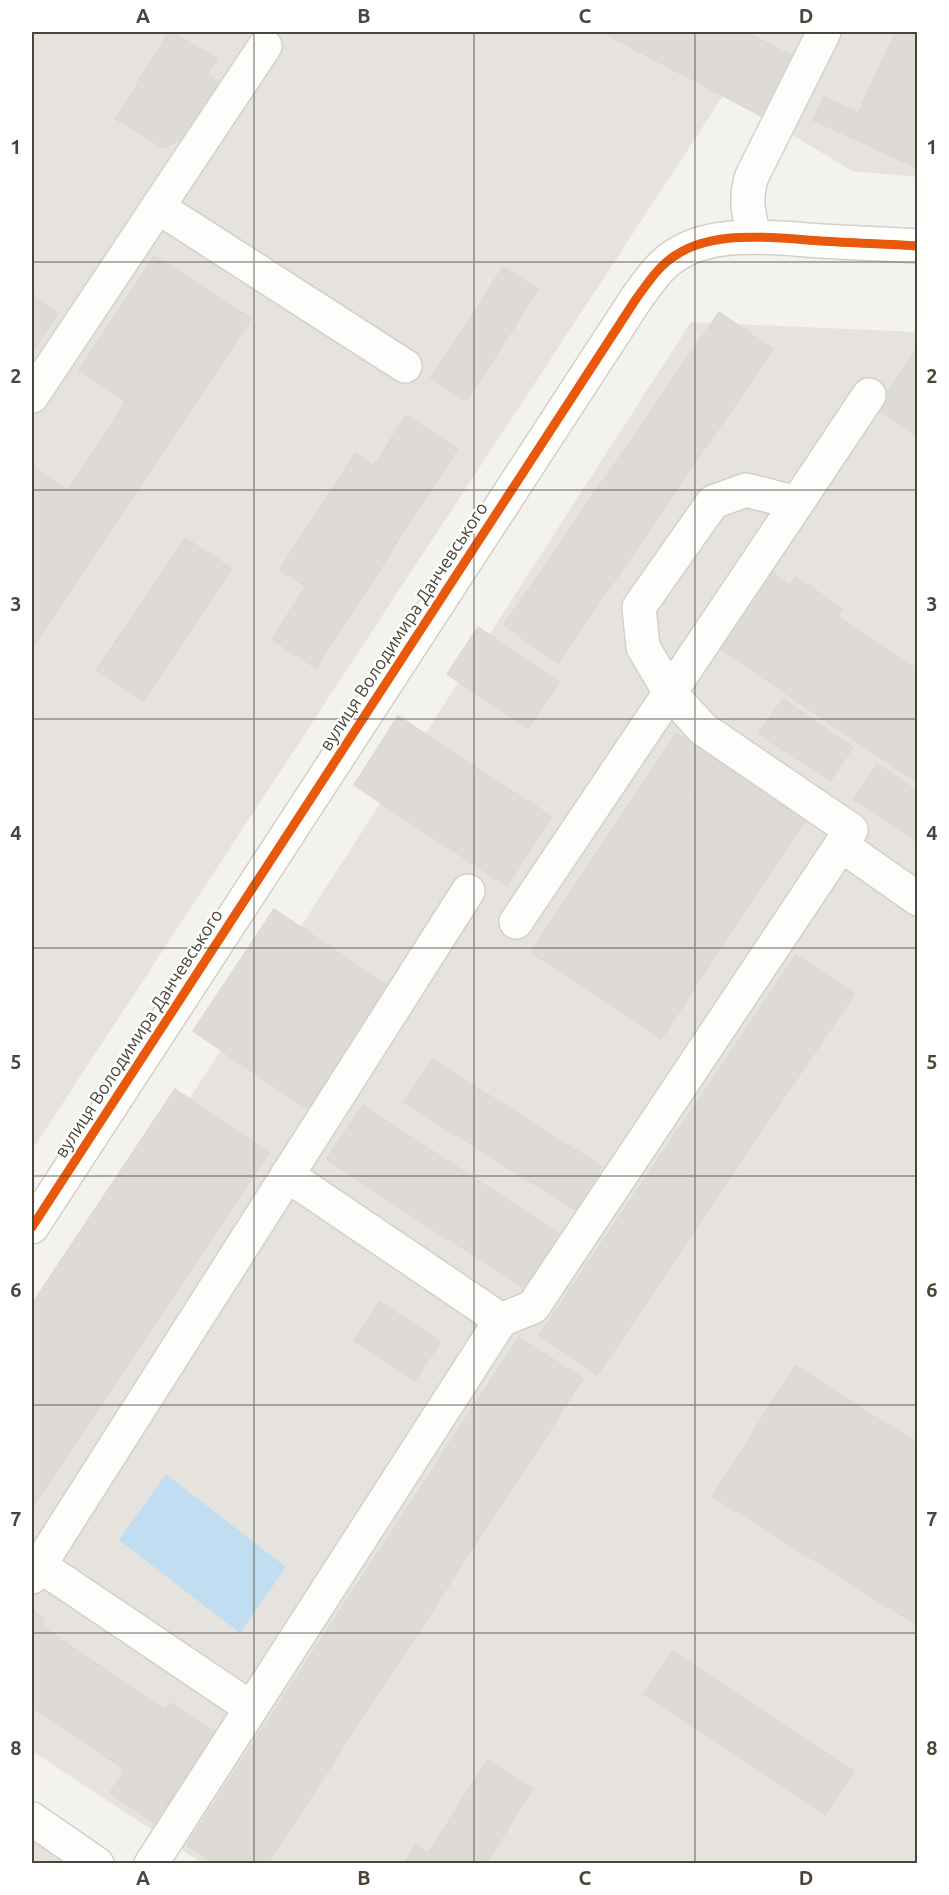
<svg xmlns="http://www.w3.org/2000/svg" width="949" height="1895" font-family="Ubuntu,sans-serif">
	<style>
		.industrial { fill: #e6e2de }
		.water { fill: #c0ddf1 }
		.building { fill: #dedbd6; stroke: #dcd9d4; stroke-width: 1.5 }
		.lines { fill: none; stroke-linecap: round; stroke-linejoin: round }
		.minor-casing { stroke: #d2d0cb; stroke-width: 36 }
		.minor { stroke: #fdfdfc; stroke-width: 33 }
		.cycleway-casing { stroke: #fff; stroke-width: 13 }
		.cycleway { stroke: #e8590c; stroke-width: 9 }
		.grid { fill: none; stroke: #4b4439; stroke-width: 1.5; stroke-opacity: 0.55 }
		.labels { text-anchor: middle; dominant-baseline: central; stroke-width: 4.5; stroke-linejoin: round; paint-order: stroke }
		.street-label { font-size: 18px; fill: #4b4439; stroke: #fff }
		.neatline { fill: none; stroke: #4b4439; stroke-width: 2 }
		.grid-label { font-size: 20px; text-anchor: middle; font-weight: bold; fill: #4b4439 }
	</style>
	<rect width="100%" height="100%" fill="#f4f2ee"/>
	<g class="industrial">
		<polygon points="32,32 917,32 917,177 852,171 763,117 723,96 32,1150"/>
		<polygon points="691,322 917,332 917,1863 202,1863 32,1751 32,1343"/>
		<polygon points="32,1832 78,1863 32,1863"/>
	</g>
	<polygon class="water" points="166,1474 286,1567 240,1633 119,1540"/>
	<g class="building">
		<polygon points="169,32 172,32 217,59 207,75 220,83 187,136 164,148 116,119"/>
		<polygon points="602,32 745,32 794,57 763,117"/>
		<polygon points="896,32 918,32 918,168 813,120 824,97 858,113"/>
		<polygon points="154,256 201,286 126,402 79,371"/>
		<polygon points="503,267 538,290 466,401 431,378"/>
		<polygon points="201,286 251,318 116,522 68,490"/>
		<polygon points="32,295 58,313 32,352"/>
		<polygon points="719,312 773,349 558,663 504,625"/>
		<polygon points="918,347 918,436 876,408"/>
		<polygon points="406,416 457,449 316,668 272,639 306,586 280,570 355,453 374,466"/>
		<polygon points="32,466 116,522 32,649"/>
		<polygon points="185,538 232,569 143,701 96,670"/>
		<polygon points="771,571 790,585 796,577 843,609 838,616 918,670 918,783 719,648"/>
		<polygon points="478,627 560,682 528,729 447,674"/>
		<polygon points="783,699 853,747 830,781 759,734"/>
		<polygon points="398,716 552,817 507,886 354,785"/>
		<polygon points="676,733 718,761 574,980 531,953"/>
		<polygon points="718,761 806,819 661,1039 574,980"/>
		<polygon points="877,764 918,792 918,842 854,799"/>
		<polygon points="274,909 390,987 308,1109 193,1031"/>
		<polygon points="796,955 854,994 597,1375 539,1336"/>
		<polygon points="432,1059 602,1167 575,1210 404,1102"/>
		<polygon points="175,1089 269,1152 32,1507 32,1304"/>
		<polygon points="363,1105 379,1116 343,1170 327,1159"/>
		<polygon points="379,1116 559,1234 523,1288 343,1170"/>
		<polygon points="379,1302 440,1342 415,1380 354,1340"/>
		<polygon points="519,1337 583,1379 267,1864 215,1864 187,1845"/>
		<polygon points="795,1366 918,1444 918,1626 713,1496"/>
		<polygon points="32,1610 44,1619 40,1625 166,1710 170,1703 215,1733 154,1823 110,1793 125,1770 32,1707"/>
		<polygon points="673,1651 854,1771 825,1814 644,1694"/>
		<polygon points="488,1760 533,1789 485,1864 404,1864 416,1845 428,1853"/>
	</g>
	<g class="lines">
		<defs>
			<g id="minor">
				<polyline points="158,207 405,366"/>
				<path d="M754,237C749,214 744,200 752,176L824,32"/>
				<polyline points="32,396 265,46"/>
				<polyline points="841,845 851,830 703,729 670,693 643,647 639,607 713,502 746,490 797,503 869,395"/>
				<polyline points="516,922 797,503"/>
				<polyline points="287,1175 501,1320"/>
				<path d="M32,1227L636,299C647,284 659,265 676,255C715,229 777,238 821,241C853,243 885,244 918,246"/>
				<polyline points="39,1565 251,1708"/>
				<polyline points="32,1577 468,891"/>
				<polyline points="32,1819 97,1864"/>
				<polyline points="151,1864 501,1320 533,1307 841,845 918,899"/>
			</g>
		</defs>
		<use href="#minor" class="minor-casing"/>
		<use href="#minor" class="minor"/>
		<defs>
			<path id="cycleway" d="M32,1227L636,299C647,284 659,265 676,255C715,229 777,238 821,241C853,243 885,244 918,246"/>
		</defs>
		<use href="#cycleway" class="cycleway-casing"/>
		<use href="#cycleway" class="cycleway"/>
	</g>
	<path class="grid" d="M254,32V1864M474,32V1864M695,32V1864M32,262H918M32,490H918M32,719H918M32,948H918M32,1176H918M32,1405H918M32,1633H918"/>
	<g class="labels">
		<g class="street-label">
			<text transform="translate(403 626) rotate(-57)">вулиця Володимира Данчевського</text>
			<text transform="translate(138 1033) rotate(-57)">вулиця Володимира Данчевського</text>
		</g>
	</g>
	<rect width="949" height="1895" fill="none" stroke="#ffffff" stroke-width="66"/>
	<rect x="33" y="33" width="883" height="1829" class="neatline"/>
	<g class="grid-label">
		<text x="143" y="23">A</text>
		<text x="364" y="23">B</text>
		<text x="585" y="23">C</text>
		<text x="806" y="23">D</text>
		<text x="16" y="154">1</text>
		<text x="932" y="154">1</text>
		<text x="16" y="383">2</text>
		<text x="932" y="383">2</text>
		<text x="16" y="611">3</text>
		<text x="932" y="611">3</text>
		<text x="16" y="840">4</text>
		<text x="932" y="840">4</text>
		<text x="16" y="1069">5</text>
		<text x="932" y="1069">5</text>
		<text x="16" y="1297">6</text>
		<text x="932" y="1297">6</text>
		<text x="16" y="1526">7</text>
		<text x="932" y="1526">7</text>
		<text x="16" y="1755">8</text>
		<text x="932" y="1755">8</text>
		<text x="143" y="1885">A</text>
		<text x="364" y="1885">B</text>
		<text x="585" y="1885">C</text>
		<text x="806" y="1885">D</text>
	</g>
</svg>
